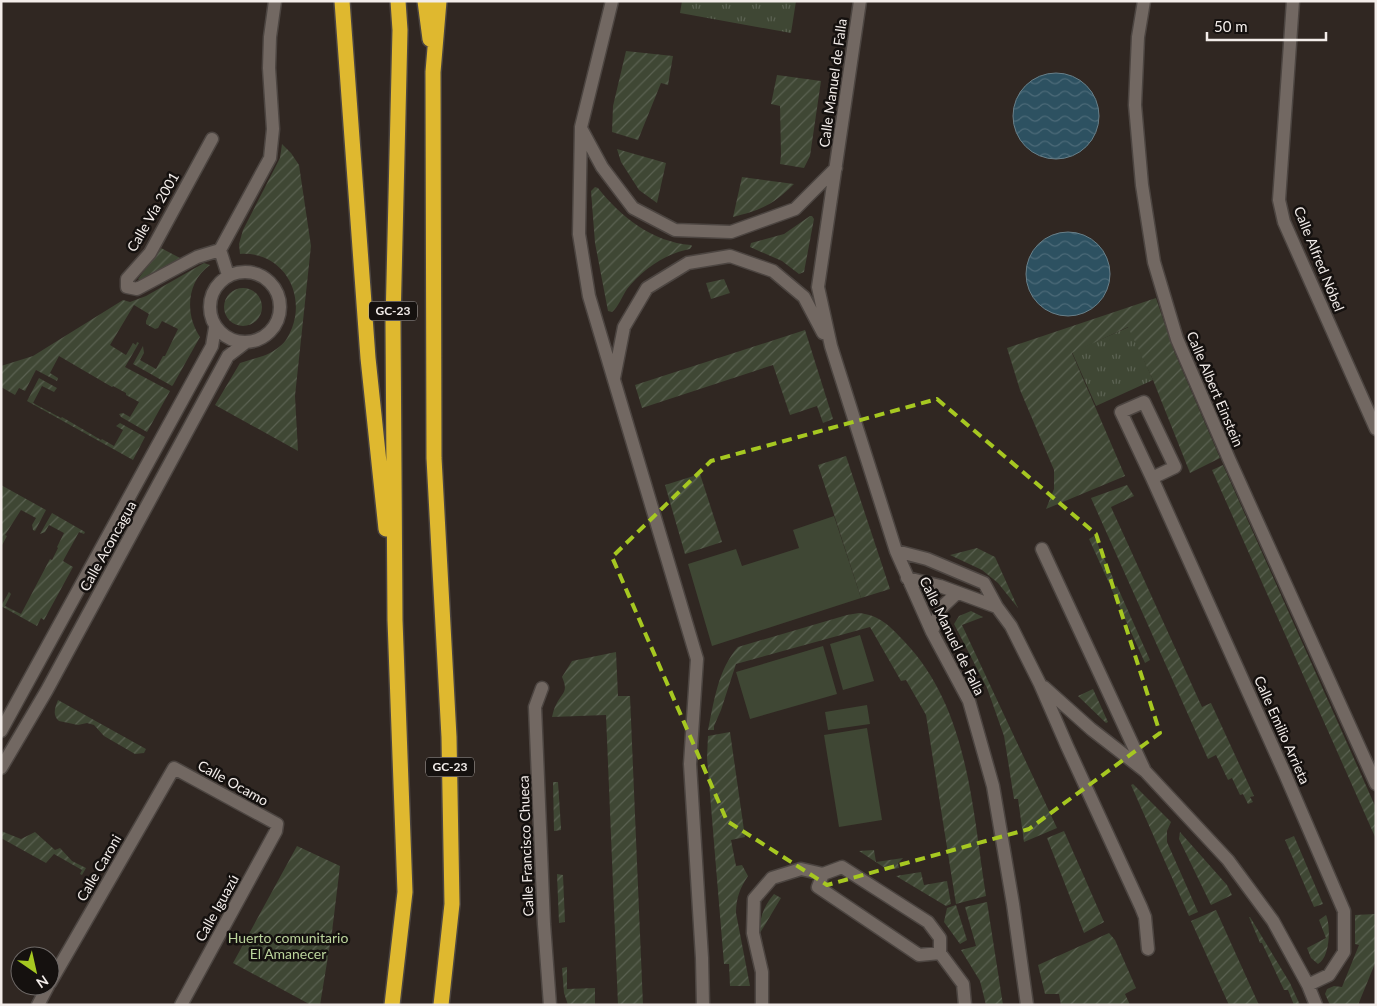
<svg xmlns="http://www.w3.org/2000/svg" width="1377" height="1006" font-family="Lato,sans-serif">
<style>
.grass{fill:#3f4734}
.park{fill:url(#park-tufts)}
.garden{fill:url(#garden-furrows)}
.water{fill:url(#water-waves);stroke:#68808a}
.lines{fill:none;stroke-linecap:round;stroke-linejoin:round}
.minor-casing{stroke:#4c4541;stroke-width:15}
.motorway-casing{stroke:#4c4541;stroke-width:18}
.minor{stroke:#726862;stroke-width:12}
.motorway{stroke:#dfb82f;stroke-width:15}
.marked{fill:none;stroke:#a6c821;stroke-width:4;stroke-dasharray:10 6;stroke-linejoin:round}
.labels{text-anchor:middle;stroke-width:5;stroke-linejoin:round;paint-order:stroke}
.shield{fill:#15110f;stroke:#b0aba8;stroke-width:1}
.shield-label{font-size:12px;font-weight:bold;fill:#f3edea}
.street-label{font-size:14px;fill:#f3edea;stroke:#15110f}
.park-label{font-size:14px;fill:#bbd49c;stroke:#15110f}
</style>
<defs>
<pattern id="park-tufts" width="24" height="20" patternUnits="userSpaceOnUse" patternTransform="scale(1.25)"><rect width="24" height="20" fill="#3f4734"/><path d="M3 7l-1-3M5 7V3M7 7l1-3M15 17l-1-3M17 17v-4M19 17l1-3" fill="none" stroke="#5b6252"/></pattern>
<pattern id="garden-furrows" width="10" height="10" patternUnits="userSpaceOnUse" patternTransform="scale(1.25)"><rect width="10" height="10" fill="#3f4734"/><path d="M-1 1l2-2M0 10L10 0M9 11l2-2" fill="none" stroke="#5b6252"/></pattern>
<pattern id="water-waves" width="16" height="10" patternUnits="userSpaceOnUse" patternTransform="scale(1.25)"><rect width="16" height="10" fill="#2d5161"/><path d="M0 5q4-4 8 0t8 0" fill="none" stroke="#4c6a78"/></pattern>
</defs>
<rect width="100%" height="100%" fill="#302722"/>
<!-- grass -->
<path class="grass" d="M834,516l27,82 -149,48 -24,-82 48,-15 6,17 57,-18 -6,-18z
M860,635l14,46 -31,9 -13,-46z
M823,646l14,48 -87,25 -14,-47z
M867,705l3,19 -42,6 -3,-18z
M867,728l15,92 -43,7 -15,-92z"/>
<!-- park -->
<path class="park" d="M682,1h114l-5,32 -111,-20z
M1129,327l24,53 -57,26 -24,-54z"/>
<!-- garden -->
<path class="garden" d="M626,51l47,5 -5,29 -7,-2 -23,57 -26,-8 1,-26z
M777,75l44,6 -11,75 -6,12 -24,-4 1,-9 -1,-49 -9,-2z
M282,144l9,9 8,12 12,81 -16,150 3,55 -83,-46 25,-42c14,-5 27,-6 39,-16 7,-5 10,-12 13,-19 14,-37 -11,-77 -52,-74l-1,-10 4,-14 37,-72z
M617,149l49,14 -9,40 -18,-13 -18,-28z
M742,177l52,7c-21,21 -33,26 -61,33z
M595,187l3,1c23,29 54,54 93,57l1,1 -2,3c-24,4 -48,21 -63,40 -5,8 -9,18 -15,23l-4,-1 -13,-68 -4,-52z
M810,216h2l2,3 -10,53 -5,2 -17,-13 -32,-14 1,-4 33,-9z
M161,248l19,10 -40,23 -2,-2z
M204,263l6,2c-24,17 -25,50 -10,72l-27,48 -1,1 -39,-22 10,-18 1,7 -4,7 16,9 7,-13h2l13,-27 -16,-8 -4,7 -3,1 -9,-5v-3l3,-7 -15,-9 -24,40 16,10 7,-12 3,2 1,-3 2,1 -14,24 45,24 -23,41 -26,-15 -2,-3 4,-1 7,4 9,-15 -13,-7v-2l-13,-7 -1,1 -53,-31 -9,17 8,5 -1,3 -21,-11 -11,21 -6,-3 -4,7 -14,-8v-21l32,-10 90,-56 7,2 16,-6z
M724,279l6,14 -19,6 -5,-16z
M224 307a19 19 0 1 1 38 0a19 19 0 1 1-38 0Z
M1156,298l18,53 46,107 -30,15 -37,-93 -25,-53 -56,26 53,123 -79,33 8,-20v-19l-34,-80 -13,-42z
M805,330l28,89 -10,4 -6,-17 -27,9 -17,-50 -131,43 -7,-23z
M39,378l18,10 -3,4 -12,-6 -9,17 28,15 1,-1 39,23 1,-1 12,7 9,-16 -7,-4 4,-3 25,14 -12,23 -106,-59z
M846,456l44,133 -29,9 -43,-133z
M1223,465l153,343v31l-164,-369z
M700,474l22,68 -37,12 -20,-69z
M1,485l45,25 -11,21 -2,-1 -1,-5 4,-7 -15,-8 -16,25 2,1 -6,11z
M1127,485l7,11 -23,11 91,200 9,-4 43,93 -4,1 3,5 -5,2 -5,-10 -3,1 -8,-17 -4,2 -12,-25 -8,4 -117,-261z
M52,513l33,19 -1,2 -5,-2 -16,29 10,6 -29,53 -3,-2 -4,8 -36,-20 8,-14 2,2 -6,12 16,8 29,-55 2,1 6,-12 -1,-1 7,-14 -15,-8 -4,7 -5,2z
M1094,536l20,44 -5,3 -20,-44z
M977,548l18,9 23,51 -20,-25 -16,-13 -32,-15z
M1117,586l33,74 -5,3 -34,-75z
M971,611l12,6 -21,8 95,203 -33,14 -6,-43h-4l-10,-63 -17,-48 -33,-64 5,-8z
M859,613c20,2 31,13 44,27 66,68 69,168 83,256l-30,8 -30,-189 -20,-35 -5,1 -31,-54 -134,37 -15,46 -7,16v4h-6c6,-28 10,-61 30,-83l109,-32z
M616,652l2,44h12l13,309h-25l-12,-290 -54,2c1,-4 2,-9 4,-12 6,-13 13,-12 6,-28l10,-16z
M1093,689l15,33 -2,1 -28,-27z
M58,700l88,49 -2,4 -9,1 -31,-18 -10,-11 -7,-2 -9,2 -19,-4c-7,-6 -4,-13 -1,-21z
M730,732l15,105 -14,3 5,26 6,-1 6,11c-8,12 -12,22 -12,37l14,73h-20l-1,-22h-5l-17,-206 1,-22z
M553,782h5l3,46v2l-7,1z
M1133,784l38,38 -4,9v11l31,70 -9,4 -58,-131z
M1,831l20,8 14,-7 20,18 5,-2 12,13 14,7 -4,7 -2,-1 2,-4 -28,-16 -8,9 -45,-25z
M1064,831l40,91 -20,11 -37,-95z
M1180,832l47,53 5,10 -21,10 -32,-66z
M1294,836l29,68 -9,3 -29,-67z
M297,846l43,20 -8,66 -12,73h-9l-78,-42z
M874,850l2,12 27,-4 -5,5 1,5 -11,2 -29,-19z
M921,872l3,13 23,-4 4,23 -5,2 -50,-30z
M557,874l6,1 2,47 -6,1z
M774,894l7,4 -21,35c-1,-15 4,-27 14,-39z
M987,902l16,103h-17l-6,-24 -19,-31 15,-4 -11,-39z
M956,905l11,35 -7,4 -16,-22 3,-14z
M1216,910l43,95h-30l-38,-84z
M1375,914l1,47 -18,44h-28l-5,-11 2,-5 7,-3 8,1 17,-42 -4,-1v-29z
M1326,915c5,11 4,43 -8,49l-7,-6 -4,-10 19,-10 -7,-18z
M1249,917h1l40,66 10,22h-6l-6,-15h-4l-22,-47h-2z
M1109,933l6,7 21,48 -11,6 5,11h-69l-2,-11h-14l-7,-29z
M567,967v22l28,-1v17h-27l-4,-12 -2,-25z"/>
<!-- water -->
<path class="water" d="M1013 116a43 43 0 1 1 86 0a43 43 0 1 1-86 0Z
M1026 274a42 42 0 1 1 84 0a42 42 0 1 1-84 0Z"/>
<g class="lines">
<defs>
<path id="minor" d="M612,1l-31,126 -2,107 10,62 108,363 -7,105 12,194 1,47
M860,1l-42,286 13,59 65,205 36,81 37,69 24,85 20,118 14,101
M1144,1l-6,36 -3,68 7,80 12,77 23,77 52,120 147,325
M1293,1l-14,199 5,22 92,207
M582,130l20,37 31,41 42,22 56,2 64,-23 41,-41
M212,139l-62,114 -23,26v8l10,2 60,-32 23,-7
M210 307a35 35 0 1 1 70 0a35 35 0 1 1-70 0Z
M228,275l-8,-25 50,-92 3,-29 -4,-61 1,-31 5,-36
M614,378l10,-51 23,-39 41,-25 42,-7 43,15 31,26 19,36
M1152,478l23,-11 -31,-65 -23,10 31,66 133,296 59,137v41l-15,23 -21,10
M1042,549l102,220
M896,551l31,8 57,24 13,24 14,19 29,58 27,62 74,161 4,10 3,32
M907,578l33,8 57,21
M932,632l9,-24 16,-15
M1044,687l47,42 54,42 83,89 45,61 35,64 8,20
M542,688l-7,19 9,217 6,81
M1,731l211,-385 3,-18
M1,768l46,-78 181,-334 17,-13
M940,953l-21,2 -101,-68 5,-13 19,-7 86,55 12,16v15l23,31 2,21
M50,983l124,-215 103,56 -1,7 -95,174
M38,1005l10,-19
M762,1005v-33l-9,-39 1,-34 18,-21 29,-9 22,5"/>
<path id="motorway" d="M342,1l26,357 18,171
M425,1l5,38
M439,1l-6,71 1,386 15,279 3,167 -11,101
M392,1005l13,-113 -10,-272 -2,-298 7,-292 -2,-29"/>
</defs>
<!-- minor casing -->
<use href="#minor" class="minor-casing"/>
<!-- motorway casing -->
<use href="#motorway" class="motorway-casing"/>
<!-- minor -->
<use href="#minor" class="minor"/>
<!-- motorway -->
<use href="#motorway" class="motorway"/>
</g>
<!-- marked area -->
<path class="marked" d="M937,399l159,135 64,199 -131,96 -202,56 -100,-64 -115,-264 99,-96z"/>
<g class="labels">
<!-- shield labels -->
<g class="shield">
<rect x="369" y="301.5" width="48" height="19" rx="4"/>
<rect x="426" y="757.5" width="48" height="19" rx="4"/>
</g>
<g class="shield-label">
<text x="393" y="315">GC-23</text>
<text x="450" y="771">GC-23</text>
</g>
<!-- street labels -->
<g class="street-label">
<text transform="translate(833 83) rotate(-82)" y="5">Calle Manuel de Falla</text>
<text transform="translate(153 212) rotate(-60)" y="5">Calle Vía 2001</text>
<text transform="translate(1319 259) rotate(68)" y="5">Calle Alfred Nóbel</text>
<text transform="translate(1215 389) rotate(67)" y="5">Calle Albert Einstein</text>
<text transform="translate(108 546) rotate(-61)" y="5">Calle Aconcagua</text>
<text transform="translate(952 636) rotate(64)" y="5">Calle Manuel de Falla</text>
<text transform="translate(1282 730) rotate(66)" y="5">Calle Emilio Arrieta</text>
<text transform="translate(233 783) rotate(29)" y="5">Calle Ocamo</text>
<text transform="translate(526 846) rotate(-92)" y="5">Calle Francisco Chueca</text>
<text transform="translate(99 868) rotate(-60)" y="5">Calle Caroni</text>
<text transform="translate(217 908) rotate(-61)" y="5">Calle Iguazú</text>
</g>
<!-- park labels -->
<g class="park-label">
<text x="288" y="943">Huerto comunitario<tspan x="288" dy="16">El Amanecer</tspan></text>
</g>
</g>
<!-- border -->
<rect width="1377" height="1006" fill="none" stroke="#f3edea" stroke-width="5"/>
<!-- north arrow -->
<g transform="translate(35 971) rotate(146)"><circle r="24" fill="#15110f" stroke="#6e6967"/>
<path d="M0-4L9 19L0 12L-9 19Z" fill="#a6c821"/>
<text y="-8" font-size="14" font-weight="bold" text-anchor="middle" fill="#f3edea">N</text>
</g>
<!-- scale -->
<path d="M1207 32v8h119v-8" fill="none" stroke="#f3edea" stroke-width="2.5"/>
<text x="1214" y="32" font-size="15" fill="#f3edea" stroke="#15110f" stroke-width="4" paint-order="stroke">50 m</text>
</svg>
